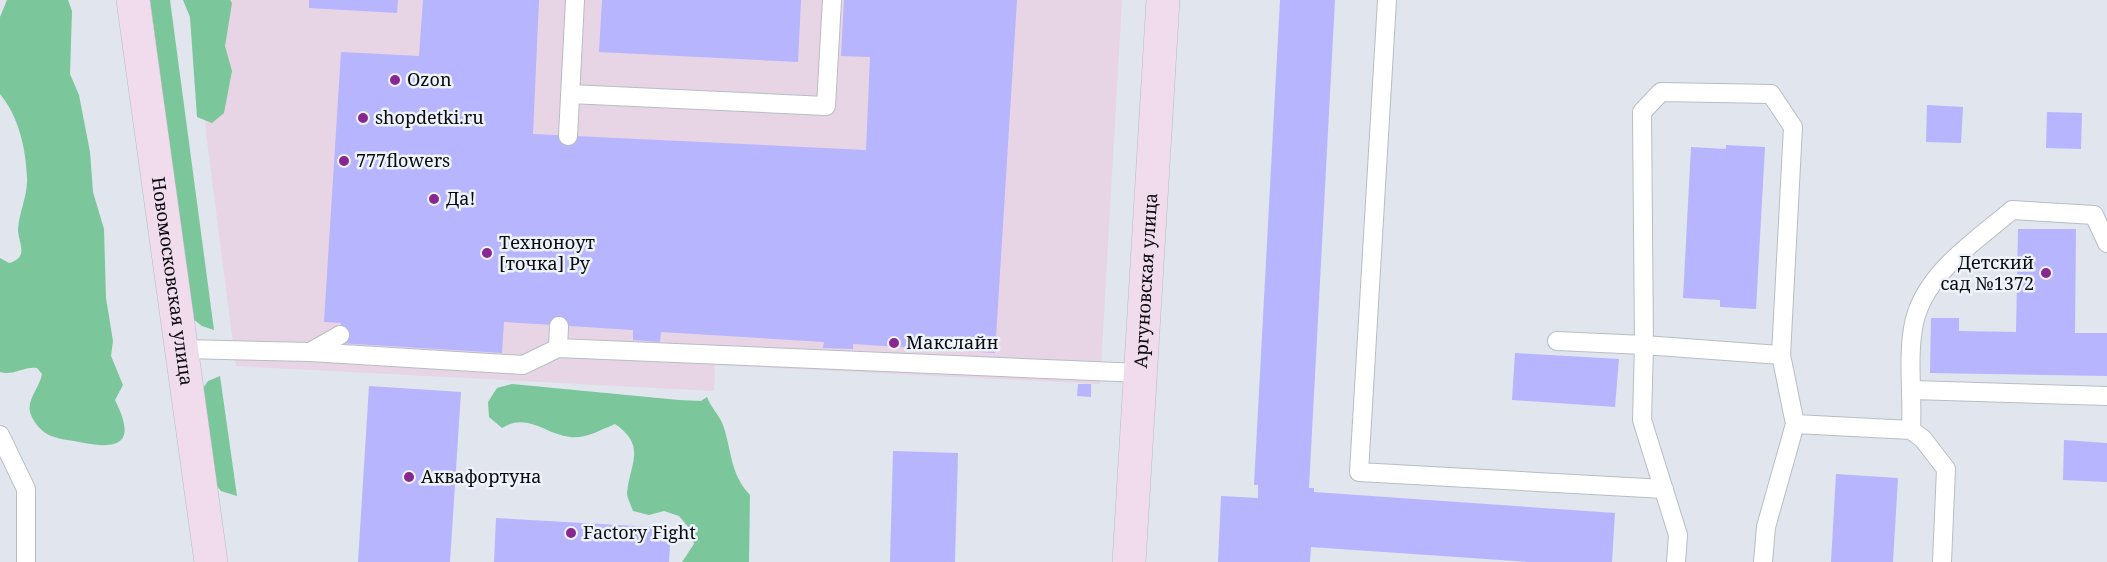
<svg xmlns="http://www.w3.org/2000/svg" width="2107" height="562" font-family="'Noto Serif',serif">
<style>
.commercial{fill:#e7d4e5}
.green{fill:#7cc69b}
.building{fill:#b7b5fd}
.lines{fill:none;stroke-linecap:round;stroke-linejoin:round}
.lane-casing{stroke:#b8bdc5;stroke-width:20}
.secondary-casing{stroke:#b8bdc5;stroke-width:34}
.lane{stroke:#fff;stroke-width:18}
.secondary{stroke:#f0dcec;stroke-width:33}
.poi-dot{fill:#882790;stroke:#edf2fb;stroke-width:2}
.labels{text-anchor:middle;stroke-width:5;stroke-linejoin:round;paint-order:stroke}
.poi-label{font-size:18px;fill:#0a0b0e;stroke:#edf2fb;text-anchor:start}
.street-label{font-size:18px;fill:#0a0b0e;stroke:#edf2fb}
</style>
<rect width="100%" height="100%" fill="#e0e5ee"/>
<!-- commercial -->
<path class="commercial" d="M187,0h935l-22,384 -385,-19 -1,26 -478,-25 -30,-233 -6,-89h-6z"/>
<!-- green -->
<path class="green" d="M7,0h61l4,11 -2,63 9,21 11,57 3,40 11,37 2,69 7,43 -2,15 12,29 -8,15c21,42 7,51 -36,42 -10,-2 -23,-3 -32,-8 -7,-4 -15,-14 -17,-22 -3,-13 10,-25 12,-38l-5,-6c-13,-2 -23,8 -37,4v-114l9,5c21,-6 9,-20 9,-34 1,-17 10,-34 9,-51 -1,-29 -8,-61 -27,-84v-77z
M150,0h20l44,330 -12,-4 -9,-7z
M183,0h47l2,3 -7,43 7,25 -8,42 -12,10 -15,-6 -7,-100z
M220,376l17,120 -16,-5 -6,-7 -12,-96 5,-7z
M512,384l167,16 22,1 6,-4c4,11 13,19 16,28 9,26 7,49 27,70l-1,67h-67l12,-18 -4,-15 -11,-13 -15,-5 -15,4 -16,-4c-2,-6 -6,-13 -6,-18 3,-30 20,-47 -12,-69 -15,6 -29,15 -45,13 -25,-3 -43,-25 -68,-9l-13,-11 -1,-15 9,-14z"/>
<!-- building -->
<path class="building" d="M309,0h89l-1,13 -88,-5z
M423,0h116l-6,134 333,16 4,-93 -29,-1 3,-56h173l-22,353 -142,-9v5l-30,-1 1,-6 -163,-10 -1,10 -27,-2v-10l-129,-8 -2,31 -163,-10 2,-20 -17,-1 17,-270 78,4z
M602,0h199l-3,62 -199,-10z
M1280,0h55l-26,488h5v4l301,21 -3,49h-84l-217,-15 -1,15h-92l3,-66 37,2v-13h-4z
M1927,105l36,2 -2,36 -35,-1z
M2047,112l35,1 -1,36 -35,-1z
M1726,145l39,2 -9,162 -36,-2v-7l-37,-2 8,-151 35,2z
M2018,229h58l-1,104h32v43l-177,-3 1,-55h28v13l57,1z
M1515,353l104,6 -4,48 -103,-7z
M1078,384h13v13l-14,-1z
M369,386l92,6 -11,170h-92z
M2064,440l43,3v39l-44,-2z
M893,451l65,2 -3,109h-65z
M1836,474l62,4 -5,84h-62z
M496,518l175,10 -2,34h-175z"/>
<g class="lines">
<defs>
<path id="lane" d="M1387,0l-28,472 305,17
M570,94l256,12 6,-106
M568,136l7,-136
M1557,341l87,4 -2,75 36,115 -2,27
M558,348l1,-22
M183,349l127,3 213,13 35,-17 583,25
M310,352l30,-17
M1913,390l194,6
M1795,424l116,6 12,9 23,30 -4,93
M1911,430c2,-35 -4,-73 3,-107 11,-50 61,-81 98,-113l82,5 13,28
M0,435l26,54v73
M1763,562l3,-35 29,-103 -14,-69 12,-228 -22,-33 -110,-2 -19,20 2,233 137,10"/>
<g id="secondary">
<path id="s1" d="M133,0l78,562"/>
<path id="s2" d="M1129,562l34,-562"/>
</g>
</defs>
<!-- lane casing -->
<use href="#lane" class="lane-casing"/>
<!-- secondary casing -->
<use href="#secondary" class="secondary-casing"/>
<!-- lane -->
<use href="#lane" class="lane"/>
<!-- secondary -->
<use href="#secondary" class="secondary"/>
</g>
<!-- markers -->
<g class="poi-dot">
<circle cx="395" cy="80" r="6"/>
<circle cx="363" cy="118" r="6"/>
<circle cx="344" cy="161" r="6"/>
<circle cx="434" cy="199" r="6"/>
<circle cx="487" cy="253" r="6"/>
<circle cx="2046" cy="273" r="6"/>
<circle cx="894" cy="343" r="6"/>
<circle cx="409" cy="477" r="6"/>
<circle cx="571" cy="533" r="6"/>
</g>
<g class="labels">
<!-- poi labels -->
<g class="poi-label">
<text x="407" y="86">Ozon</text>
<text x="375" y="124">shopdetki.ru</text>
<text x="356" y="167">777flowers</text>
<text x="446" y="205">Да!</text>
<text x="499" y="249">Техноноут<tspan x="499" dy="21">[точка] Ру</tspan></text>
<text x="2034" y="269" text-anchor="end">Детский<tspan x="2034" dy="21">сад №1372</tspan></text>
<text x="906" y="349">Макслайн</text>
<text x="421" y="483">Аквафортуна</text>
<text x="583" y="539">Factory Fight</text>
</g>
<!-- street labels -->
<g class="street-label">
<text dy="6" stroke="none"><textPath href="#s1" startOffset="284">Новомосковская улица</textPath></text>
<text dy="6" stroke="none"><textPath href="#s2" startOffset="282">Аргуновская улица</textPath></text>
</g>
</g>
</svg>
